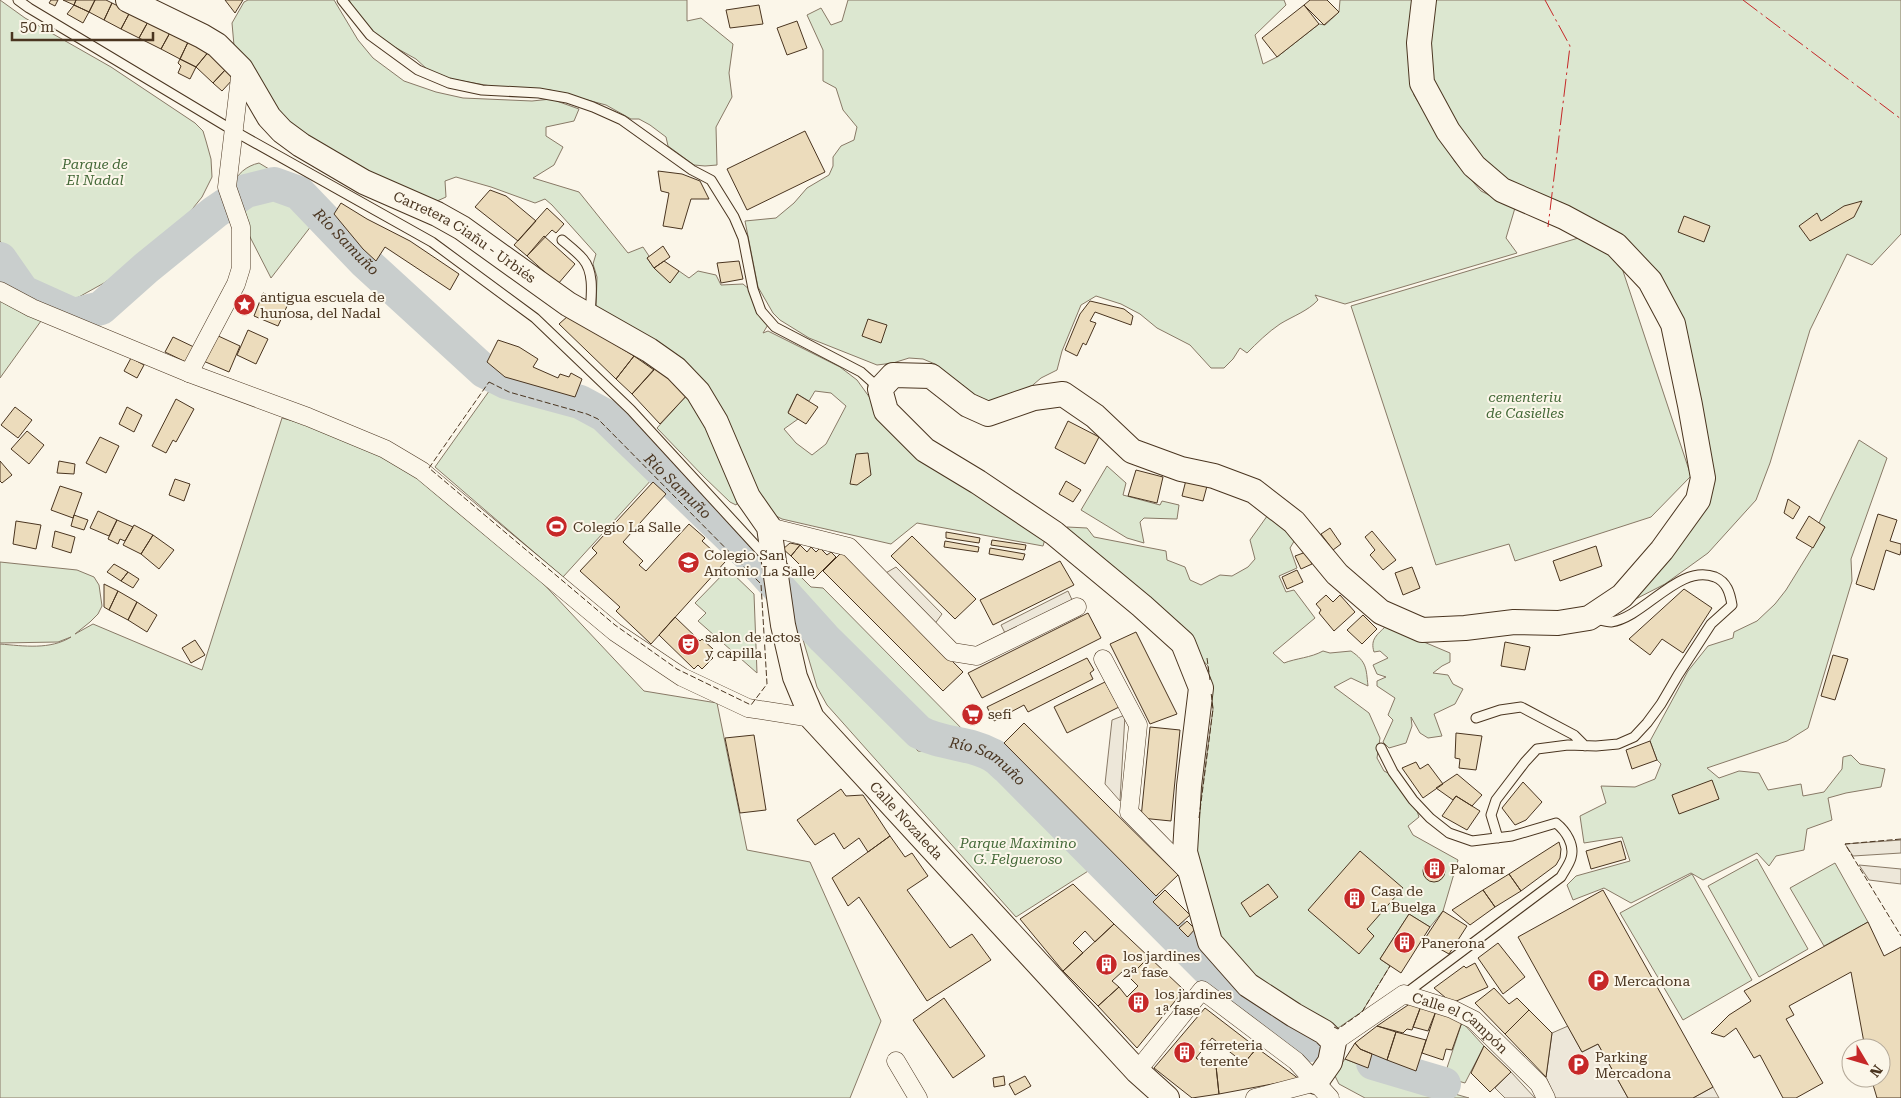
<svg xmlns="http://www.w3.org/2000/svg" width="1901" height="1098" font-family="'Roboto Serif',serif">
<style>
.green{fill:#dce7d0;stroke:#887966;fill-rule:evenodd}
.parking{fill:#ede7d9;stroke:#887966}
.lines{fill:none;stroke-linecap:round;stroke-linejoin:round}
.river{stroke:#c9cecd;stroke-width:34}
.building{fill:#ecdcbc;stroke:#4a3520}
.lane-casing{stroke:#4a3520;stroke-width:11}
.street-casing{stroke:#4a3520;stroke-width:19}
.secondary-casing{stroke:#4a3520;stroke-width:26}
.lane{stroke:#fbf6e9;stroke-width:9}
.street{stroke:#fbf6e9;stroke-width:18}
.secondary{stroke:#fbf6e9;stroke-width:24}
.fence{stroke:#4a3520;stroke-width:1;stroke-dasharray:6 2.5;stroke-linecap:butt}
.power{stroke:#c62828;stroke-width:1;stroke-dasharray:18 4 2.5 4;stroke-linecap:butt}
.labels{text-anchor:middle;stroke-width:4;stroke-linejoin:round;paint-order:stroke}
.park-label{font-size:14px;font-style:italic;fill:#436837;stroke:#fbf6e9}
.street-label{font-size:14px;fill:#4a3520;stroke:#fbf6e9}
.poi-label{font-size:14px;fill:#4a3520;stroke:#fbf6e9;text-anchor:start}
.water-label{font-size:15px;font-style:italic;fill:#4a3520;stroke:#fbf6e9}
</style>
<rect width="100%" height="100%" fill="#fbf6e9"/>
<!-- green -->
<path class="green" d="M0,0l25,18 86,49 84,56 8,8 3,10 5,18 1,18 -10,20 -17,21 -25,25 -56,40 -27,15 -14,1 -29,-14 -34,-44z
M248,0h86l24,40 15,18 31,23 32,11 27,6 69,3 19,-2 28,10 -5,12 -28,6v9l17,11 -9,18 -21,13 46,14 49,61 15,-6 6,9 -2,2 7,10 16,14 9,-11 10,7 9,-7 18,4 5,10 22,-1 7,6 19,33 -6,10 5,-2 72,36 17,13 26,36 162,123 -2,7 -126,-23 -26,21 -109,-25 -10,-5 -6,-6 -56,-115 -114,-84 1,-32 -4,-13 3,-10 -44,-49 -7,-6 -10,4 -44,-16 -35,-10 -11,4 1,16 -20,9 -121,-64 -70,-85 -3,-34 12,-21zM815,391l16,2 15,13 -20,38 -14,11 -16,-12 -12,-14 14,-10 -10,-7 9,-18 12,7z
M349,0h338v21l14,-3 32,26 -4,29 3,24 -16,30 1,38 -12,1 -11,-1 -26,-19 -2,-9 -16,-12 -11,-6h-8l-25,-14 -56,-15 -48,-2 -51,-9 -23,-9 -12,-11 -50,-28z
M848,0h436l2,5 -31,30 8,29 14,-7 42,-33 6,1 14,-13 1,-12h74l-3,81 3,14 41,67 12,13 14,16 34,17 -9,30 11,15 -172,51 -30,-9 3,5c-10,11 -25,16 -38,24 -12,8 -23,19 -33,29l-7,-5 -7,11 -9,9h-13l-21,-23 -33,-17 -17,-14 -19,-10 -25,-8 -15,9 -19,46 -5,19 -16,8 -14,12 -18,12 -34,-1 -5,-10 -35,-27 -12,-5 -14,-1 -16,5 -16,2 -68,-27 -29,-18 -7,-7 -15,-26 -13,-66 31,-3 18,-15 13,-15 22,-13 4,-9v-9l8,-11 13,-6 3,-13 -14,-17 -7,-22 -13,-7v-31l-16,-35 14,-7 10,17 11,-4z
M1433,0h468v234l-29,31 -25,-11 -37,76 -40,133 -14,37 -48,53 -43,31 -41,21 82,-104 -37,-208 -184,-130 -30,-39 -26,-49z
M259,163l10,6 10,12v14c15,6 30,10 36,26l-44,57 -22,-43 -17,-49c5,-12 14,-20 27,-23z
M1585,236l33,20 73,220 -40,41 -136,44 -6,-17 -73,21 -85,-259z
M0,277l41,44 -41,57z
M492,387l17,9 85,26 59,56 -90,99 -128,-110z
M689,393l36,72 14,36 -3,4 -6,-3 -26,-25 -47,-49z
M282,418l52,14 65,33 63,46 61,51 121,129 73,12 30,147 63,12 71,159 -31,77h-850v-454c24,2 50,6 71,-7l-13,5 -58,1v-81l77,8 17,7 5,8 3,21 -4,8 -8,8 -15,12 18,-10 109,46z
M1859,440l28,18 -36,101 1,22 -44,147 -21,13 -80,27 12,10 20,-7 20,2 9,17 33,-6 2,12 21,-4 18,-23 1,-12 8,-2 9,9 25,5 -4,18 -35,6 -18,5 4,22 -25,9 -3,21 -28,6 -7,10 -12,-13 -54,27 -12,-7 -60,30 -27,-15 -31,12 -6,-15 9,-9 54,-15 -8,-24 -38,6 -4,-27 26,-13 -5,-17 34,1 20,-8 6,-15 -4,-4 -7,-19 38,-70 20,-25 25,-8 1,-6 23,-11 18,-17 11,-14 39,-63 -6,-4z
M1107,466l19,17 -3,12 37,10 2,-4 17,4 -2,14 -33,-1 -4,4 4,21 -17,-5 -46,-28z
M1270,512l26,26 -6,10 7,20 -18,8 7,16 8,-2 21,28 -42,35 11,10c13,-5 26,-5 39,-12l7,2 21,-2c16,11 15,17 17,35l-17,-8 -17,9 35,26 11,25 -3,20 7,13 6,3 26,34 3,9 -11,9 5,9 45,25 -15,51 -13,16 -21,-13 -29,45 10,7 -28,46 -24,17 -82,-51 -39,-46 -22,-88 18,-135 -5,-43 -40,-44 -104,-90 3,-5 20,1 7,9 72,14 1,9 18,7 5,13 11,5 19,-10 12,1 16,-9 7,-8 -5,-19z
M787,563l24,24 12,1 150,152 -48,-4 -130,-130z
M728,569l26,25 3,79 -59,-52 8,-8 -11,-10z
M799,626l119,125 56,3 22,10 100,102 -80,51 -189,-212 -10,-18z
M1386,626l64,27v9l-8,4 -9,7 15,2 5,9 10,5 -8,15 -21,10 8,22 -14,2 -8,-5 -9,-16 1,9 -6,17 -17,5 -6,-6 10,-22 -5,-5 7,-17 -18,-12v-5l9,-4 -9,-3 -4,-9 15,-7 -8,-7 -6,1c-4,-13 3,-17 12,-26z
M1757,859l51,90 -49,28 -51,-91z
M1835,863l33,59 -44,24 -34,-58z
M1692,874l60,106 -69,40 -63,-107z
M1462,1022l22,24 -19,37 -21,-6z
M1345,1059l39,15 85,24h-104l-26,-14 -5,-10z"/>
<!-- parking -->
<path class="parking" d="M896,567l46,47 -8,11 -50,-51z
M1068,591l5,11 -67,33 -5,-10z
M1125,715l-5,86 -15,-17 7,-64z
M1901,840v13l-48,3 -8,-12z
M1859,865l42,4v15l-32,-4z
M1568,1026l14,26 16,-8 30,54h-73l-9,-21 6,-44z
M1511,1072l24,26h-30l-10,-10z
M1713,1087l6,11h-26z"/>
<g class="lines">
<!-- river -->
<g class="river">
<path id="s1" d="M0,259l23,33 51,23 27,-7 45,-40 69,-56 31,-21 28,-7 25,9 66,69 119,109 22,11 74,20 24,13 146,141 74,82 95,94c23,13 50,10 73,23 6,3 11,9 16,13l217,218 70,50 15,9"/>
<path d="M1373,1063l71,21"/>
</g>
</g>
<!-- building -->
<path class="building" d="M51,0h7l-3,6 -6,-3z
M63,0h13l-2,5z
M76,0h19l-6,12 -15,-7z
M95,0h11l6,3 -8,17 -15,-8z
M225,0h18l-8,13z
M1310,0h17l12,12 -15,13 -20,-20z
M112,3l18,9 -9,17 -17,-9z
M74,5l15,7 -6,11 -16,-9z
M759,5l4,19 -33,4 -4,-18z
M1304,5l15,19 -42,33 -15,-19z
M130,12l19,8 -10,18 -18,-9z
M149,20l23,9 -11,20 -22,-11z
M797,21l10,27 -20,7 -10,-27z
M172,29l18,9 -10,21 -19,-10z
M190,38l21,11 -15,18 -16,-8z
M209,51l18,17 -14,15 -17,-16z
M180,59l16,8 -6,12 -12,-6 3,-7 -3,-3z
M225,70l9,8 -12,13 -9,-8z
M805,131l20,41 -78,38 -20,-41z
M658,171l24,3 18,7 9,18h-18l-9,30 -19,-3 6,-33 -8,-2z
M490,190l16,6 30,25 -18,20 -43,-34z
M1862,201l-8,16 -44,24 -11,-15 18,-13 4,8 23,-15z
M341,203l26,16 43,22 49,33 -9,16 -65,-43 -9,14 -13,-12 -29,-35z
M547,208l17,16 -8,9 -4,-3 -25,26 -13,-11z
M1684,216l26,10 -6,16 -26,-10z
M544,236l31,28 -17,20 -31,-28z
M663,246l7,11 -16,11 -7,-10z
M664,261l15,10 -9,12 -16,-15z
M739,261l4,18 -22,4 -4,-20z
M263,293l25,11 -10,22 -24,-10z
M1090,301l34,8 9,7 -2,9 -36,-13 -5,9 6,2 -10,22 -3,-2 -6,13 -12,-6 15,-36z
M568,316l66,40 -18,23 -57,-55z
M868,319l19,6 -6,18 -19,-7z
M248,330l20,9 -12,25 -19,-9z
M214,334l26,12 -11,26 -28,-12z
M173,337l23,11 -8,15 -23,-11z
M498,340l21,7 19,12 -5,8 25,11 2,-4 9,3 2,-4 11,6 -7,18 -70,-20 -18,-15z
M634,356l20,14 -22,24 -16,-15z
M131,358l13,7 -7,13 -13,-7z
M656,367l33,26 -29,31 -28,-30z
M797,394l21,13 -12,17 -18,-11z
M176,399l18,10 -18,33 -3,-2 -7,13 -14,-7z
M15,407l17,13 -14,18 -17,-13z
M127,407l15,8 -8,17 -15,-8z
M1068,421l31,16 -14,27 -30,-16z
M27,431l17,14 -15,19 -18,-15z
M100,437l19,9 -13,27 -20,-10z
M868,453l3,22 -14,10 -7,-1 6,-30z
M0,461l12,14 -10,8 -2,-2z
M59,461l16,3 -1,10 -17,-1z
M1136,470l27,7 -6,26 -29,-7z
M175,479l15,5 -6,17 -15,-6z
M1186,480l21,6 -4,15 -21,-5z
M1066,481l15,9 -8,12 -14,-8z
M653,482l13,12 -43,48 20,19 -4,4 7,6 43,-47 16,14 -3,3 23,21 -74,82 -35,-33 4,-4 -40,-36 17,-18 -5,-5z
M60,486l22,7 -9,25 -22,-8z
M1788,499l12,8 -7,12 -9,-6z
M98,511l19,9 -8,16 -19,-8z
M1878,514l19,6 -7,21 11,3v6l-1,5 -14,-5 -12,40 -18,-6z
M74,515l14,5 -4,10 -13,-4z
M1809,516l16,11 -12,21 -17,-10z
M117,520l16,7 -8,14 -5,-2 -2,5 -10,-5z
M16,521l25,4 -5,24 -23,-5z
M134,525l19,10 -12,19 -18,-9z
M1330,528l11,16 -8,6 -12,-16z
M55,531l20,6 -4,16 -19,-6z
M1372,531l24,29 -13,10 -13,-15 5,-5 -10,-13z
M946,532l34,6 -1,5 -33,-5z
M153,535l21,15 -15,19 -18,-15z
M912,536l64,63 -21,20 -64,-63z
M992,540l34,5 -1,5 -34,-5z
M945,541l34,6 -1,5 -34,-5z
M790,543l10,2 -9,11 -8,-7z
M800,545l7,7 4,-5 5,5 4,-4 7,7 4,-3 5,5 -22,22 -23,-23z
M1596,546l6,20 -42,15 -7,-20z
M990,548l35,6 -2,6 -34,-6z
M843,551l120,121 -20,19 -120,-120z
M1306,552l6,12 -11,5 -6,-13z
M1060,561l14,24 -81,40 -13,-25z
M114,564l14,8 -7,9 -14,-9z
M1412,567l8,21 -17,7 -8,-22z
M1297,570l6,12 -16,7 -5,-12z
M128,572l11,7 -6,9 -12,-7z
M104,584l14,7 -9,19 -5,-3z
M1684,589l28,19 -29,45 -21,-14 -12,16 -21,-16z
M118,591l19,11 -9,18 -19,-10z
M1326,595l7,7 7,-7 15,17 -21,19 -15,-18 2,-3 -5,-6z
M137,602l20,13 -10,17 -19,-12z
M1088,613l13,25 -119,60 -14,-25z
M1363,615l14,14 -15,15 -15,-14z
M675,617l25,24 2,-2 11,10 -4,5 4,4 -11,11 -4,-4 -4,4 -35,-34z
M1136,632l41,82 -27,10 -40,-80z
M195,640l10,15 -14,8 -9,-15z
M1505,642l25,5 -5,23 -24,-4z
M1833,655l15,4 -13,41 -14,-4z
M1087,658l7,12 -4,3 3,6 -65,33 -4,-7 -30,16 -7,-14z
M1105,682l14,25 -52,26 -13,-26z
M977,706l4,10 -13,6 -5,-10z
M1024,723l154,152 -22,21 -152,-153z
M1150,727l30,3 -9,91 -30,-3z
M1456,733l26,3 -6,34 -17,-2 1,-9 -5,-1z
M754,735l12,75 -26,3 -15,-75z
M1650,741l7,19 -25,9 -6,-19z
M1416,762l4,7 8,-5 15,20 -20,14 -21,-30z
M1457,774l25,21 -10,11 -16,-10 -3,4 -17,-12z
M1712,780l7,19 -40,15 -7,-19z
M1523,782l19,20 -16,18 -11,5 -13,-17z
M841,789l5,7 17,-1 27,41 -22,16 -9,-14 -15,11 -10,-16 -19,12 -18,-25z
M1456,796l24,15 -13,19 -25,-14z
M890,836l15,21 7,-4 16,23 -21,14 43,58 22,-14 19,26 -64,41 -68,-104 -11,9 -16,-28z
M1621,841l5,18 -35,10 -5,-18z
M1559,842l2,7 -1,9 -4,7 -35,26 -12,-17z
M1360,851l43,37 -36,41 7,7 -15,18 -51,-44z
M1423 871a11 11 0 1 1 22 0a11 11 0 1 1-22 0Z
M1509,874l12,17 -26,16 -12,-17z
M1073,884l41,40 -19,18 -10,-11 -12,12 10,10 -20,18 -43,-52z
M1268,884l10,13 -28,20 -9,-14z
M1165,890l25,25 -12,11 -25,-24z
M1483,890l12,17 -25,18 -18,-15z
M1603,890l110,197 -20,11h-65l-30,-54 -16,8 -64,-115z
M1443,911l24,15 -18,28 -25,-14z
M1409,914l21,13 -29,46 -21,-14z
M1187,921l8,8 -7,8 -9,-9z
M1868,922l16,34 17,-9v151h-24l-6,-20h10v-30h-16l-14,-76 -62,34 5,9 -8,4 37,64 -27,15h-13l-23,-43 -6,3 -18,-30 -12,9 -13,-4 18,-18 22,-14 -7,-10z
M1114,924l35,33 -20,20 -6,-6 -11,10 7,6 -21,19 -35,-35z
M1498,943l27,34 -22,17 -25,-36z
M1149,957l35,33 -47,58 -39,-42 21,-19 8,10 11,-11 -9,-9z
M1475,963l13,24 -36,16 -18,-15 30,-22 2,2z
M1494,988l15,16 8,-6 12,12 -24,24 -30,-31z
M944,998l41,58 -32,22 -40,-58z
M1411,1003l10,3 -9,24 -5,-1 -4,4 -26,-7z
M1421,1006l15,5 -8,20 -15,-4z
M1205,1008l52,40 -13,15 -32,-25 -16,20 10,7 10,1 3,28 -27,4 -38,-30z
M1529,1010l23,23 -6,44 -41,-43z
M1436,1011l26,11 -10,28 -6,-1 -3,11 -21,-7z
M1377,1026l19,6 -9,28 -27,-11 -5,-6z
M1396,1032l30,8 -10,31 -29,-11z
M1355,1043l5,6 12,5 -4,14 -23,-9z
M1484,1046l27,26 -21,20 -19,-19z
M1257,1048l42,31 -80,15 -3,-28 28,-3z
M1004,1076l1,9 -11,2 -1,-9z
M1025,1076l6,10 -16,9 -6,-11z"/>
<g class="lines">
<defs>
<path id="lane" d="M18,0l11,8 205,123 198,111 103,76 96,92 136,148
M342,0l28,35 48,35 31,13 33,7 57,3 28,5 26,9 29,13 70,50 19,10 23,37 9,21 10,51 8,22 14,16 86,45 19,17
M562,240c7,6 15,12 21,19 12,14 8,38 7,55
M1476,718l24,-8 21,-3 53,28 11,11
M1381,748l12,24 20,28 17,18 19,15 23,8 40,-5 44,-13c10,8 19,22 15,35 -2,7 -7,13 -10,19l-156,117
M1498,838l-7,-23 5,-15 29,-38 12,-13 31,-4 28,1 22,-2 16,-7 13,-14 14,-19 17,-29 33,-51 21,-19c-2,-12 -5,-23 -17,-28 -36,-14 -70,40 -104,45 -5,0 -11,-2 -15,-3"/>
<g id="street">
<path d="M0,291l32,17 157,65 119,44 77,32 37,22 193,161 67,45 66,31 64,10"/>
<path d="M189,373l47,-89 5,-16v-41l-14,-40 14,-118"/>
<path d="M769,527l80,20 103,105 25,4 100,-49"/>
<path d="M1103,659l35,66 -9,87 62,63"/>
<path id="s2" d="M1334,1042l70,-48 48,15 22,11 65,64 7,14"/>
<path d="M896,1061l22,37"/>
<path d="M1137,1071l65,-81 94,71 34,37"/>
<path d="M1255,1098l61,-16"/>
</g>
<g id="secondary">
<path id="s3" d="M128,0l74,36 15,9 24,24 28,48 13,14 19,14 63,37 73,32 25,14 106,76 81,46 27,19 22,23 18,30 32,75 21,30 14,98 12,52 17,41 325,353 30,27"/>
<path d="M1316,1082l14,-20 4,-20 -10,-10 -30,-17 -46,-30 -38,-43 -25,-90 4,-66 12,-98 -18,-45 -41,-37 -88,-73 -76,-51 -53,-32 -39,-39 -6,-22 13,-14 38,1 37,29 20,9 46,-16 29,-4 32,22 37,35 49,18 33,7 40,15 40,31 43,52 44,38 41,18 43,-2 49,-6 44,1 31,-5 33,-22 40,-46 36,-50 5,-22 -13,-73 -17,-81 -23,-43 -34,-36 -52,-28 -62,-27 -28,-24 -26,-35 -26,-48 -3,-40 5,-43"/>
</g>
</defs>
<!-- lane casing -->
<use href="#lane" class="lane-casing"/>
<!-- street casing -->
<use href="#street" class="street-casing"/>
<!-- secondary casing -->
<use href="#secondary" class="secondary-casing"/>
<!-- lane -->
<use href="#lane" class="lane"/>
<!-- street -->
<use href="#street" class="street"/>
<!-- secondary -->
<use href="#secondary" class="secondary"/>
<!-- fence -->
<path class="fence" d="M489,382l20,10 78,22 11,5 163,165 6,100 -16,21 -74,-36 -62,-44 -186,-157z
M1207,658l3,22
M1199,818l14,-109 -2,-17
M1901,839l-56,5 56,92
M1334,1027l4,2 24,-17 28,-46"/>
<!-- power -->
<path class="power" d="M1545,0l25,46 -22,181
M1743,0l158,119"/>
</g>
<!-- icons -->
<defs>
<symbol id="sight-disc" viewBox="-11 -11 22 22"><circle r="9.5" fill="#c62828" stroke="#fbf6e9"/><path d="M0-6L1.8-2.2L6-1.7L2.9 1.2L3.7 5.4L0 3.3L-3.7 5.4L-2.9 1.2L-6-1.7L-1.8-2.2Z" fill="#fff"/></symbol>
<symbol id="stadium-disc" viewBox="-11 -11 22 22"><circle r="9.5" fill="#c62828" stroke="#fbf6e9"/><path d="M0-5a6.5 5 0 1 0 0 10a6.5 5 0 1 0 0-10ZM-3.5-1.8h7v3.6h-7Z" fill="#fff"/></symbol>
<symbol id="school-disc" viewBox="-11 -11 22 22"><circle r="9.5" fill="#c62828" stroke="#fbf6e9"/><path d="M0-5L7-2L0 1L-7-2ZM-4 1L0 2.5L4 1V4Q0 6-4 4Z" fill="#fff"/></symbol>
<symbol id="theatre-disc" viewBox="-11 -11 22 22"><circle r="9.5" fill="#c62828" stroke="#fbf6e9"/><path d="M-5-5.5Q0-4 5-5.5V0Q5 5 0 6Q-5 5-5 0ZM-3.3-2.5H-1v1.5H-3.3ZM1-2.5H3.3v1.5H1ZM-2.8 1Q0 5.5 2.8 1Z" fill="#fff"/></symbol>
<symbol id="supermarket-disc" viewBox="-11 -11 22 22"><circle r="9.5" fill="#c62828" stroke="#fbf6e9"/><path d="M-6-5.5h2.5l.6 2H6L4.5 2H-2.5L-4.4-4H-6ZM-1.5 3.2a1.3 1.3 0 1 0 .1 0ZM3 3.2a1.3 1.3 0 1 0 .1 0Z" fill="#fff"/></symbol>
<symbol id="building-disc" viewBox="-11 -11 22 22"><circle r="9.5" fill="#c62828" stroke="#fbf6e9"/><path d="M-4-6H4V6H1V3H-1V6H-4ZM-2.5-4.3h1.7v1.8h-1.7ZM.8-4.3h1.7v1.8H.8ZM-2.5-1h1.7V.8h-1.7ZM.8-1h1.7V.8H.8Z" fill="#fff"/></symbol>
<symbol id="parking-disc" viewBox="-11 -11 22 22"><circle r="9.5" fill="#c62828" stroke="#fbf6e9"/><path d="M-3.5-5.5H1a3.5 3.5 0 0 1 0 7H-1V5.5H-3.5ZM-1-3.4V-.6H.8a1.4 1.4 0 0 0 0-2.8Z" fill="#fff"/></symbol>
</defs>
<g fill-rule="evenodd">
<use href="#sight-disc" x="232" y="292" width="25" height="25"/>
<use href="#stadium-disc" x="544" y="514" width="25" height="25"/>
<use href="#school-disc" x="676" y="550" width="25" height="25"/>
<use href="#theatre-disc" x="676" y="632" width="25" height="25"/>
<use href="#supermarket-disc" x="960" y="702" width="25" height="25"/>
<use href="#building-disc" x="1422" y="856" width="25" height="25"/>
<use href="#building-disc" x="1342" y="886" width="25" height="25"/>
<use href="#building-disc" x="1392" y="930" width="25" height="25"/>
<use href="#building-disc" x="1094" y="952" width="25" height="25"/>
<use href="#parking-disc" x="1586" y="968" width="25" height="25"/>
<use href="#building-disc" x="1126" y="990" width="25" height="25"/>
<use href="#building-disc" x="1172" y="1040" width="25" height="25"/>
<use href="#parking-disc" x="1566" y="1052" width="25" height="25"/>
</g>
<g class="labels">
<!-- park labels -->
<g class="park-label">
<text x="95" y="169">Parque de<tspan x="95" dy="16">El Nadal</tspan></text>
<text x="1525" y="402">cementeriu<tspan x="1525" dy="16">de Casielles</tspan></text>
<text x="1018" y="848">Parque Maximino<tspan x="1018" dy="16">G. Felgueroso</tspan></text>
</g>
<!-- street labels -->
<g class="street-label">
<text dy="5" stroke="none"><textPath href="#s3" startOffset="420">Carretera Ciañu - Urbiés</textPath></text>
<text dy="5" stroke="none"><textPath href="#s3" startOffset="1191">Calle Nozaleda</textPath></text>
<text dy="5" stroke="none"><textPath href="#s2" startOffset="149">Calle el Campón</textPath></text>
</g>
<!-- poi labels -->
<g class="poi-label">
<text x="260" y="302">antigua escuela de<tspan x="260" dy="16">hunosa, del Nadal</tspan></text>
<text x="573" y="532">Colegio La Salle</text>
<text x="704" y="560">Colegio San<tspan x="704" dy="16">Antonio La Salle</tspan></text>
<text x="705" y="642">salon de actos<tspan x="705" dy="16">y capilla</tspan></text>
<text x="988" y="719">sefi</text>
<text x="1450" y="874">Palomar</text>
<text x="1371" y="896">Casa de<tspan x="1371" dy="16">La Buelga</tspan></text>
<text x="1421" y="948">Panerona</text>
<text x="1123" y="961">los jardines<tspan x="1123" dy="16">2ª fase</tspan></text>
<text x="1614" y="986">Mercadona</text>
<text x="1155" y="999">los jardines<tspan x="1155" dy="16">1ª fase</tspan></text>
<text x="1200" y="1050">ferreteria<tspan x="1200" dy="16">terente</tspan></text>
<text x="1595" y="1062">Parking<tspan x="1595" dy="16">Mercadona</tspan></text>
</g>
<!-- water labels -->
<g class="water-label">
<text dy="5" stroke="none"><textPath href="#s1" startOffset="434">Río Samuño</textPath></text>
<text dy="5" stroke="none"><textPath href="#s1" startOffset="854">Río Samuño</textPath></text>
<text dy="5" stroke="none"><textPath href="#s1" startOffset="1274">Río Samuño</textPath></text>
</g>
</g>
<!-- north arrow -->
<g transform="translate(1866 1063) rotate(128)"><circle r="24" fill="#fbf6e9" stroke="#b4a999"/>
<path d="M0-4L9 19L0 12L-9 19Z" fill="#c62828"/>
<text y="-8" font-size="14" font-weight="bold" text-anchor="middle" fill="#4a3520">N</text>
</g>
<!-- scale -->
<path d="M12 32v8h141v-8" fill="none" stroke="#4a3520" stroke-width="2.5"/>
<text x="20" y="32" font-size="15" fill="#4a3520" stroke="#fbf6e9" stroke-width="4" paint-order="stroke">50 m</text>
</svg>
